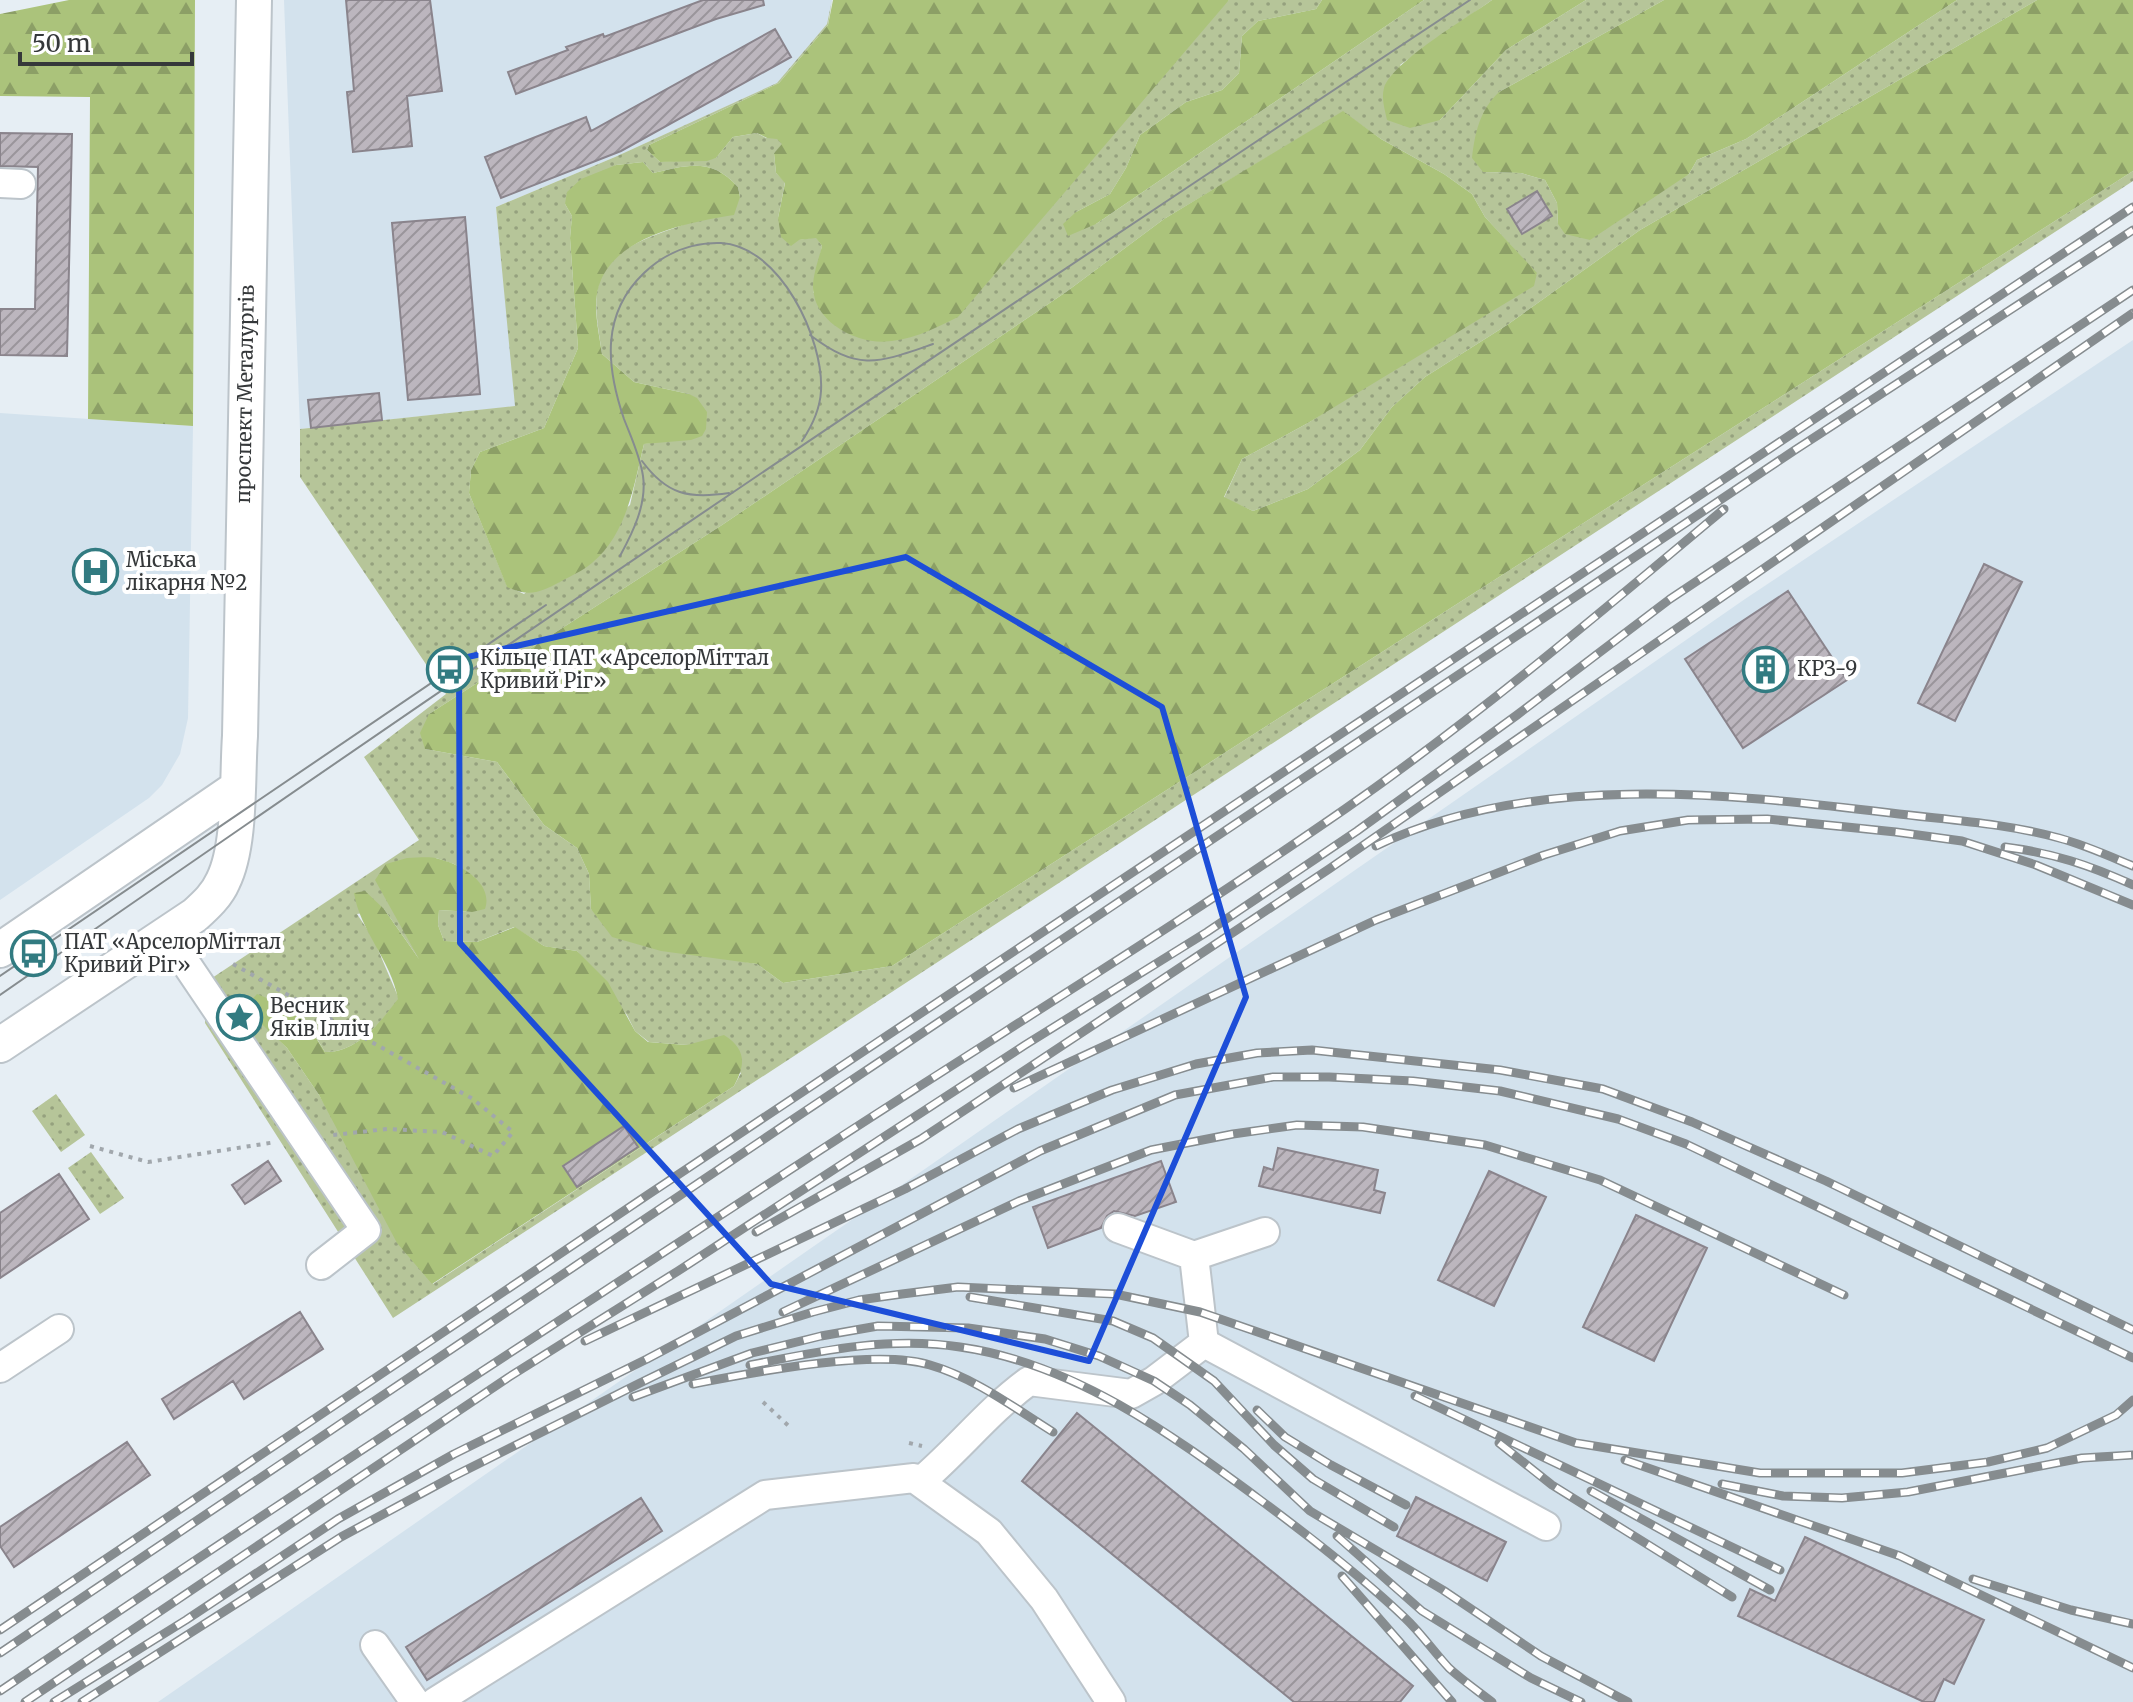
<svg xmlns="http://www.w3.org/2000/svg" width="2133" height="1702" font-family="Merriweather,serif">
<style>
.built{fill:#d3e2ed}
.grass{fill:url(#grass-dots);fill-rule:evenodd}
.forest{fill:url(#forest-firs)}
.building{fill:url(#building-hatch);stroke:#8a848c;stroke-width:2}
.lines{fill:none;stroke-linecap:round;stroke-linejoin:round}
.minor-casing{stroke:#bcc4ca;stroke-width:32}
.major-casing{stroke:#bcc4ca;stroke-width:38}
.path{stroke:#a1a7ac;stroke-width:4;stroke-dasharray:4 6;stroke-linecap:butt}
.minor{stroke:#fff;stroke-width:28}
.major{stroke:#fff;stroke-width:34}
.tram{stroke:#868c8f;stroke-width:2}
.rail-casing{stroke:#868c8f;stroke-width:9}
.rail{stroke:#fff;stroke-width:6;stroke-dasharray:18;stroke-linecap:butt}
.marked{fill:none;stroke:#1d4ed8;stroke-width:6;stroke-linejoin:round}
.labels{text-anchor:middle;stroke-width:8;stroke-linejoin:round;paint-order:stroke}
.street-label{font-size:20px;fill:#35383a;stroke:#fff}
.poi-label{font-size:20px;fill:#35383a;stroke:#fff;text-anchor:start}
</style>
<defs>
<pattern id="grass-dots" width="8" height="8" patternUnits="userSpaceOnUse" patternTransform="scale(2)"><rect width="8" height="8" fill="#b6c599"/><path d="M2 2h.1M6 6h.1" fill="none" stroke="#95a17e" stroke-width="1.8" stroke-linecap="round"/></pattern>
<pattern id="forest-firs" width="22" height="20" patternUnits="userSpaceOnUse" patternTransform="scale(2)"><rect width="22" height="20" fill="#abc37b"/><path d="M5 1l3.5 6h-7zM16 11l3.5 6h-7z" fill="#8c9f66"/></pattern>
<pattern id="building-hatch" width="6" height="6" patternUnits="userSpaceOnUse" patternTransform="scale(2)"><rect width="6" height="6" fill="#bcb6be"/><path d="M-1 1l2-2M0 6l6-6M5 7l2-2" fill="none" stroke="#9a959b"/></pattern>
</defs>
<rect width="100%" height="100%" fill="#e6eef4"/>
<!-- built -->
<path class="built" d="M284,0h548l-5,24 -49,59 -163,74 -119,50 20,199 -216,23z
M2133,340v1362h-1975l1587,-1103z
M0,413l193,13 -5,292 -8,36 -18,31 -13,13 -149,102z"/>
<!-- grass -->
<path class="grass" d="M832,0l-4,25 -49,58 -130,62 -2,5 13,12 56,-4 17,-21 24,-4 9,5h11l6,6 -9,9 2,20 9,9 -7,36 21,22 17,-3 6,9 -9,47 416,-293h93l-6,9 -58,12 -16,15 -3,37 -17,17 -36,12 -46,33 -14,33 -16,26 -34,18 20,12 328,-224h68l-92,65 40,55 66,-70 80,-50h78l-165,92 -16,80 38,1 24,7 12,23 1,21 131,-50 8,-14 49,-21 211,-139h80l-397,230 -133,95 -82,52 -33,30 -32,43 -52,39 -55,22 -29,-13 18,-39 66,-36 229,-149 -52,-57 -13,-23 -28,-20 -63,-35 -38,-27 -179,107 -98,73 -344,233 -293,189 -4,35 72,13 47,63 33,23 12,26 2,35 127,48 39,7 26,19 109,-17 1241,-795v10l-1740,1137 -188,-295 4,-43 210,-140 -55,-83 82,-63 -146,-217v-48l215,-23 -19,-199 119,-50 162,-74 50,-59zM643,162l10,11c34,-8 59,-16 85,14l2,10c-14,8 -29,18 -44,23 -34,14 -80,22 -96,60 -8,22 -1,51 2,74l32,28 55,12 -32,48 -13,2 -14,61 -106,89 -17,-8 -38,-93 2,-23 9,-18 64,-24 34,-80 -8,-110 2,-22 -7,-12 51,-39zM436,858l18,6 20,13 -2,35 -33,-2 -1,15 6,16 33,1 37,-15 30,19 33,5 50,64 8,16 14,11 38,3 54,28 -7,13 -301,198 -114,-189 -32,-47 -32,-31 -7,-13 66,30 11,18c32,1 55,-30 74,-53l-26,-61 -16,-24 27,-5 40,57z
M56,1094l29,41 -24,17 -29,-41z
M91,1152l33,46 -24,16 -32,-46z"/>
<!-- forest -->
<path class="forest" d="M69,0h126l-2,426 -105,-7 2,-322 -90,-1v-82z
M833,0h396l-271,317c-42,21 -81,39 -124,8 -9,-7 -18,-18 -20,-30 -4,-14 5,-36 8,-49l-6,-8 -17,2 -8,6 -10,-9 -3,-19 7,-35 -9,-10 -2,-20 8,-9 -5,-5 -10,-1 -10,-5 -24,4 -17,21 -9,3 -47,1 -13,-12 2,-5 130,-62 49,-58z
M1322,0h102l-328,224 -28,12 -5,-12 13,-12 34,-18 16,-26 14,-33 46,-33 36,-12 17,-17 3,-37 16,-15 58,-12z
M1492,0h94l-80,50 -66,70 -30,8 -23,-8c-2,-10 -6,-21 -3,-32 8,-26 83,-70 108,-88z
M1664,0h293l-211,139 -49,21 -8,14 -99,66 -25,-6 -7,-10 -1,-21 -12,-23 -24,-7 -38,-1 -11,-14c3,-26 8,-48 27,-66z
M2037,0h96v171l-1241,795 -109,17 -26,-19 -96,-13 -49,-14 -21,-28 -2,-35 -12,-26 -33,-23 -47,-63 -72,-13 -5,-16 9,-19 293,-189 344,-233 98,-73 179,-108 38,28 63,35 28,20 13,23 52,56 -3,13 -226,137 -66,36 -18,38 29,14 55,-22 52,-39 32,-43 33,-30 82,-52 133,-95z
M643,162l10,11c34,-8 59,-16 85,14l2,10 -6,18c-43,7 -114,20 -133,65 -10,22 -2,52 1,74l32,28 55,12 8,4 10,14 -1,17 -4,7 -11,4 -47,4c-10,41 -17,90 -52,119 -9,8 -22,13 -32,19 -21,11 -31,15 -53,5l-38,-94 2,-23 9,-18 64,-24 34,-80 -8,-110 2,-22 -7,-12 2,-12 14,-13 35,-14z
M407,858c11,0 22,-2 32,1 21,5 55,24 46,50l-13,3 -33,-2 -1,15 6,16 33,1 38,-15 29,19 33,5 31,31 27,49 13,11 39,3 37,-10c22,14 22,29 10,51l-302,198 -35,-41 -78,-148 -32,-47 -32,-30 -7,-14 9,-10 42,17 26,41c32,1 55,-30 73,-53 -7,-39 -38,-68 -44,-106l11,-2 19,18 35,50 -44,-79 11,-16z"/>
<!-- building -->
<path class="building" d="M346,0h84l12,91 -35,5 5,50 -59,6 -6,-60 7,-1z
M703,0h60l1,5 -48,14 -200,75 -8,-22 60,-22 -2,-3 37,-13 1,3z
M775,29l16,28 -170,94 -120,47 -16,-41 101,-40 5,14z
M0,133l72,1 -5,222 -67,-1v-46h35l3,-142 -38,-1z
M1537,191l15,25 -30,18 -15,-25z
M465,217l15,177 -72,6 -16,-177z
M379,393l3,27 -71,8 -3,-28z
M1984,564l38,18 -67,139 -37,-18z
M1788,591l59,89 -104,68 -58,-89z
M624,1126l14,21 -61,40 -14,-21z
M1278,1148l100,22 -4,20 11,3 -5,20 -121,-27 5,-19 9,3z
M268,1161l13,20 -36,23 -13,-19z
M1161,1161l15,41 -41,14 -21,-5 -7,5 -6,12 -53,20 -15,-41z
M1489,1171l57,26 -52,109 -56,-26z
M59,1174l30,45 -89,59v-65z
M1636,1215l71,33 -53,113 -71,-34z
M300,1312l23,37 -79,50 -11,-18 -59,38 -12,-20z
M1077,1413l336,273 -13,16h-106l-272,-221z
M127,1442l23,33 -136,92 -14,-21v-19z
M1416,1497l90,45 -19,39 -90,-45z
M641,1498l21,33 -235,149 -21,-33z
M1805,1537l179,83 -30,64 -10,-5 -10,23h-10l-186,-86 12,-27 25,12z"/>
<g class="lines">
<defs>
<path id="minor" d="M0,183l21,1
M166,934l200,296 -45,35
M1118,1228l76,28 10,87
M1194,1256l71,-24
M0,1368l59,-39
M920,1482c38,-32 69,-72 109,-101l102,13 23,-13 50,-38 342,183
M375,1645l40,57
M435,1702l330,-207 149,-17 75,54 55,67 67,103"/>
<path id="major" d="M0,950l237,-162
M0,1045l195,-130c11,-10 22,-20 28,-34 18,-36 14,-104 17,-145l14,-736"/>
</defs>
<!-- minor casing -->
<use href="#minor" class="minor-casing"/>
<!-- major casing -->
<use href="#major" class="major-casing"/>
<!-- path -->
<path class="path" d="M233,964l240,135 40,33 -20,24 -51,-24 -55,-3 -54,6
M90,1146l58,16 128,-20
M763,1402l29,27
M909,1443l13,3"/>
<!-- minor -->
<use href="#minor" class="minor"/>
<!-- major -->
<use href="#major" class="major"/>
<!-- tram -->
<path class="tram" d="M810,335c49,37 68,28 123,9
M642,461c25,34 47,38 87,32
M620,556c13,-24 27,-52 23,-80 -3,-20 -12,-39 -19,-57 -18,-53 -23,-105 20,-146 21,-20 48,-31 77,-30 59,3 103,96 100,148 -1,19 -9,35 -19,50
M0,976l546,-371
M0,995c486,-338 976,-669 1470,-995"/>
<defs>
<path id="rail" d="M1376,846c155,-74 349,-53 515,-33 56,7 114,10 168,25 26,7 50,18 74,28
M2005,847c48,6 84,18 128,38
M1014,1088l362,-168 168,-65 76,-24 68,-11 79,-1 129,13 66,9 74,24 97,40
M756,1232l165,-93 408,-270 804,-556
M970,1297l143,24 40,17 61,43 60,64 39,34 81,48
M783,1312l236,-111 132,-51 82,-16 64,-9 66,2 122,18 115,35 244,115
M585,1341l320,-152 113,-60 94,-39 84,-26 61,-11 55,-3 188,20 103,19 89,33 134,59 307,149
M750,1365c70,-14 139,-29 210,-18 113,16 211,87 299,152 50,37 101,76 146,119 16,15 29,34 44,50 13,12 29,23 43,34
M693,1384c58,-11 182,-36 237,-19 45,13 83,42 123,67
M1415,1396l365,174
M633,1397l119,-44 69,-17 57,-10 90,2 77,11 54,17 55,25 36,24 54,44 66,62 133,79 98,66 87,46
M1257,1410l28,27 46,28 75,40
M1499,1443l53,42 180,112
M1625,1460l275,96 233,112
M1722,1484l61,12 59,2 66,-6 174,-34 51,-3
M1591,1491l179,99
M1337,1536l85,75 109,67 50,24
M1342,1576l110,126
M1973,1579l98,31 62,14
M0,1630l646,-434 1487,-989
M0,1653l795,-535 1000,-668 338,-220
M0,1691c270,-182 543,-360 816,-538 176,-115 356,-224 529,-344 132,-92 255,-196 379,-300
M25,1702l484,-325 169,-106 347,-226 182,-113 150,-101 160,-116 153,-116 463,-309
M54,1702l132,-82 152,-101 116,-65 193,-95 393,-208 135,-56 98,-18h56l84,4 87,10 118,28 68,25 447,214
M82,1702l259,-165 111,-60 188,-94 96,-47 77,-24 46,-12 43,-6 56,-7 157,7 85,18 376,131 184,30h142l86,-11 59,-14 69,-33 17,-15"/>
</defs>
<!-- rail casing -->
<use href="#rail" class="rail-casing"/>
<!-- rail -->
<use href="#rail" class="rail"/>
</g>
<!-- marked area -->
<path class="marked" d="M906,557l256,150 84,290 -157,364 -318,-77 -311,-341 -1,-284z"/>
<!-- icons -->
<defs>
<symbol id="hospital-ring" viewBox="-11 -11 22 22"><circle r="9.5" fill="#fff" stroke="#327b81" stroke-width="1.5"/><path d="M-5-5h3v3.5h4V-5h3V5h-3V1.5h-4V5h-3Z" fill="#327b81"/></symbol>
<symbol id="building-ring" viewBox="-11 -11 22 22"><circle r="9.5" fill="#fff" stroke="#327b81" stroke-width="1.5"/><path d="M-4-6H4V6H1V3H-1V6H-4ZM-2.5-4.3h1.7v1.8h-1.7ZM.8-4.3h1.7v1.8H.8ZM-2.5-1h1.7V.8h-1.7ZM.8-1h1.7V.8H.8Z" fill="#327b81"/></symbol>
<symbol id="bus-ring" viewBox="-11 -11 22 22"><circle r="9.5" fill="#fff" stroke="#327b81" stroke-width="1.5"/><path d="M-5-6H5V4H4V6H2V4H-2V6H-4V4H-5ZM-3.5-4V0h7V-4ZM-3.5 1.2v1.5H-2V1.2ZM2 1.2v1.5H3.5V1.2Z" fill="#327b81"/></symbol>
<symbol id="sight-ring" viewBox="-11 -11 22 22"><circle r="9.5" fill="#fff" stroke="#327b81" stroke-width="1.5"/><path d="M0-6L1.8-2.2L6-1.7L2.9 1.2L3.7 5.4L0 3.3L-3.7 5.4L-2.9 1.2L-6-1.7L-1.8-2.2Z" fill="#327b81"/></symbol>
</defs>
<g fill-rule="evenodd">
<use href="#hospital-ring" x="70" y="546" width="51" height="51"/>
<use href="#building-ring" x="1740" y="644" width="51" height="51"/>
<use href="#bus-ring" x="424" y="644" width="51" height="51"/>
<use href="#bus-ring" x="8" y="928" width="51" height="51"/>
<use href="#sight-ring" x="214" y="992" width="51" height="51"/>
</g>
<g class="labels">
<!-- street labels -->
<g class="street-label">
<text transform="translate(245 394) rotate(-89)" y="7">проспект Металургів</text>
</g>
<!-- poi labels -->
<g class="poi-label">
<text x="126" y="567">Міська<tspan x="126" dy="23">лікарня №2</tspan></text>
<text x="480" y="665">Кільце ПАТ «АрселорМіттал<tspan x="480" dy="23">Кривий Ріг»</tspan></text>
<text x="1797" y="676">КРЗ-9</text>
<text x="64" y="949">ПАТ «АрселорМіттал<tspan x="64" dy="23">Кривий Ріг»</tspan></text>
<text x="270" y="1013">Весник<tspan x="270" dy="23">Яків Ілліч</tspan></text>
</g>
</g>
<!-- scale -->
<path d="M20 52v12h172v-12" fill="none" stroke="#35383a" stroke-width="4"/>
<text x="32" y="52" font-size="24" fill="#35383a" stroke="#ffffff" stroke-width="6" paint-order="stroke">50 m</text>
</svg>
